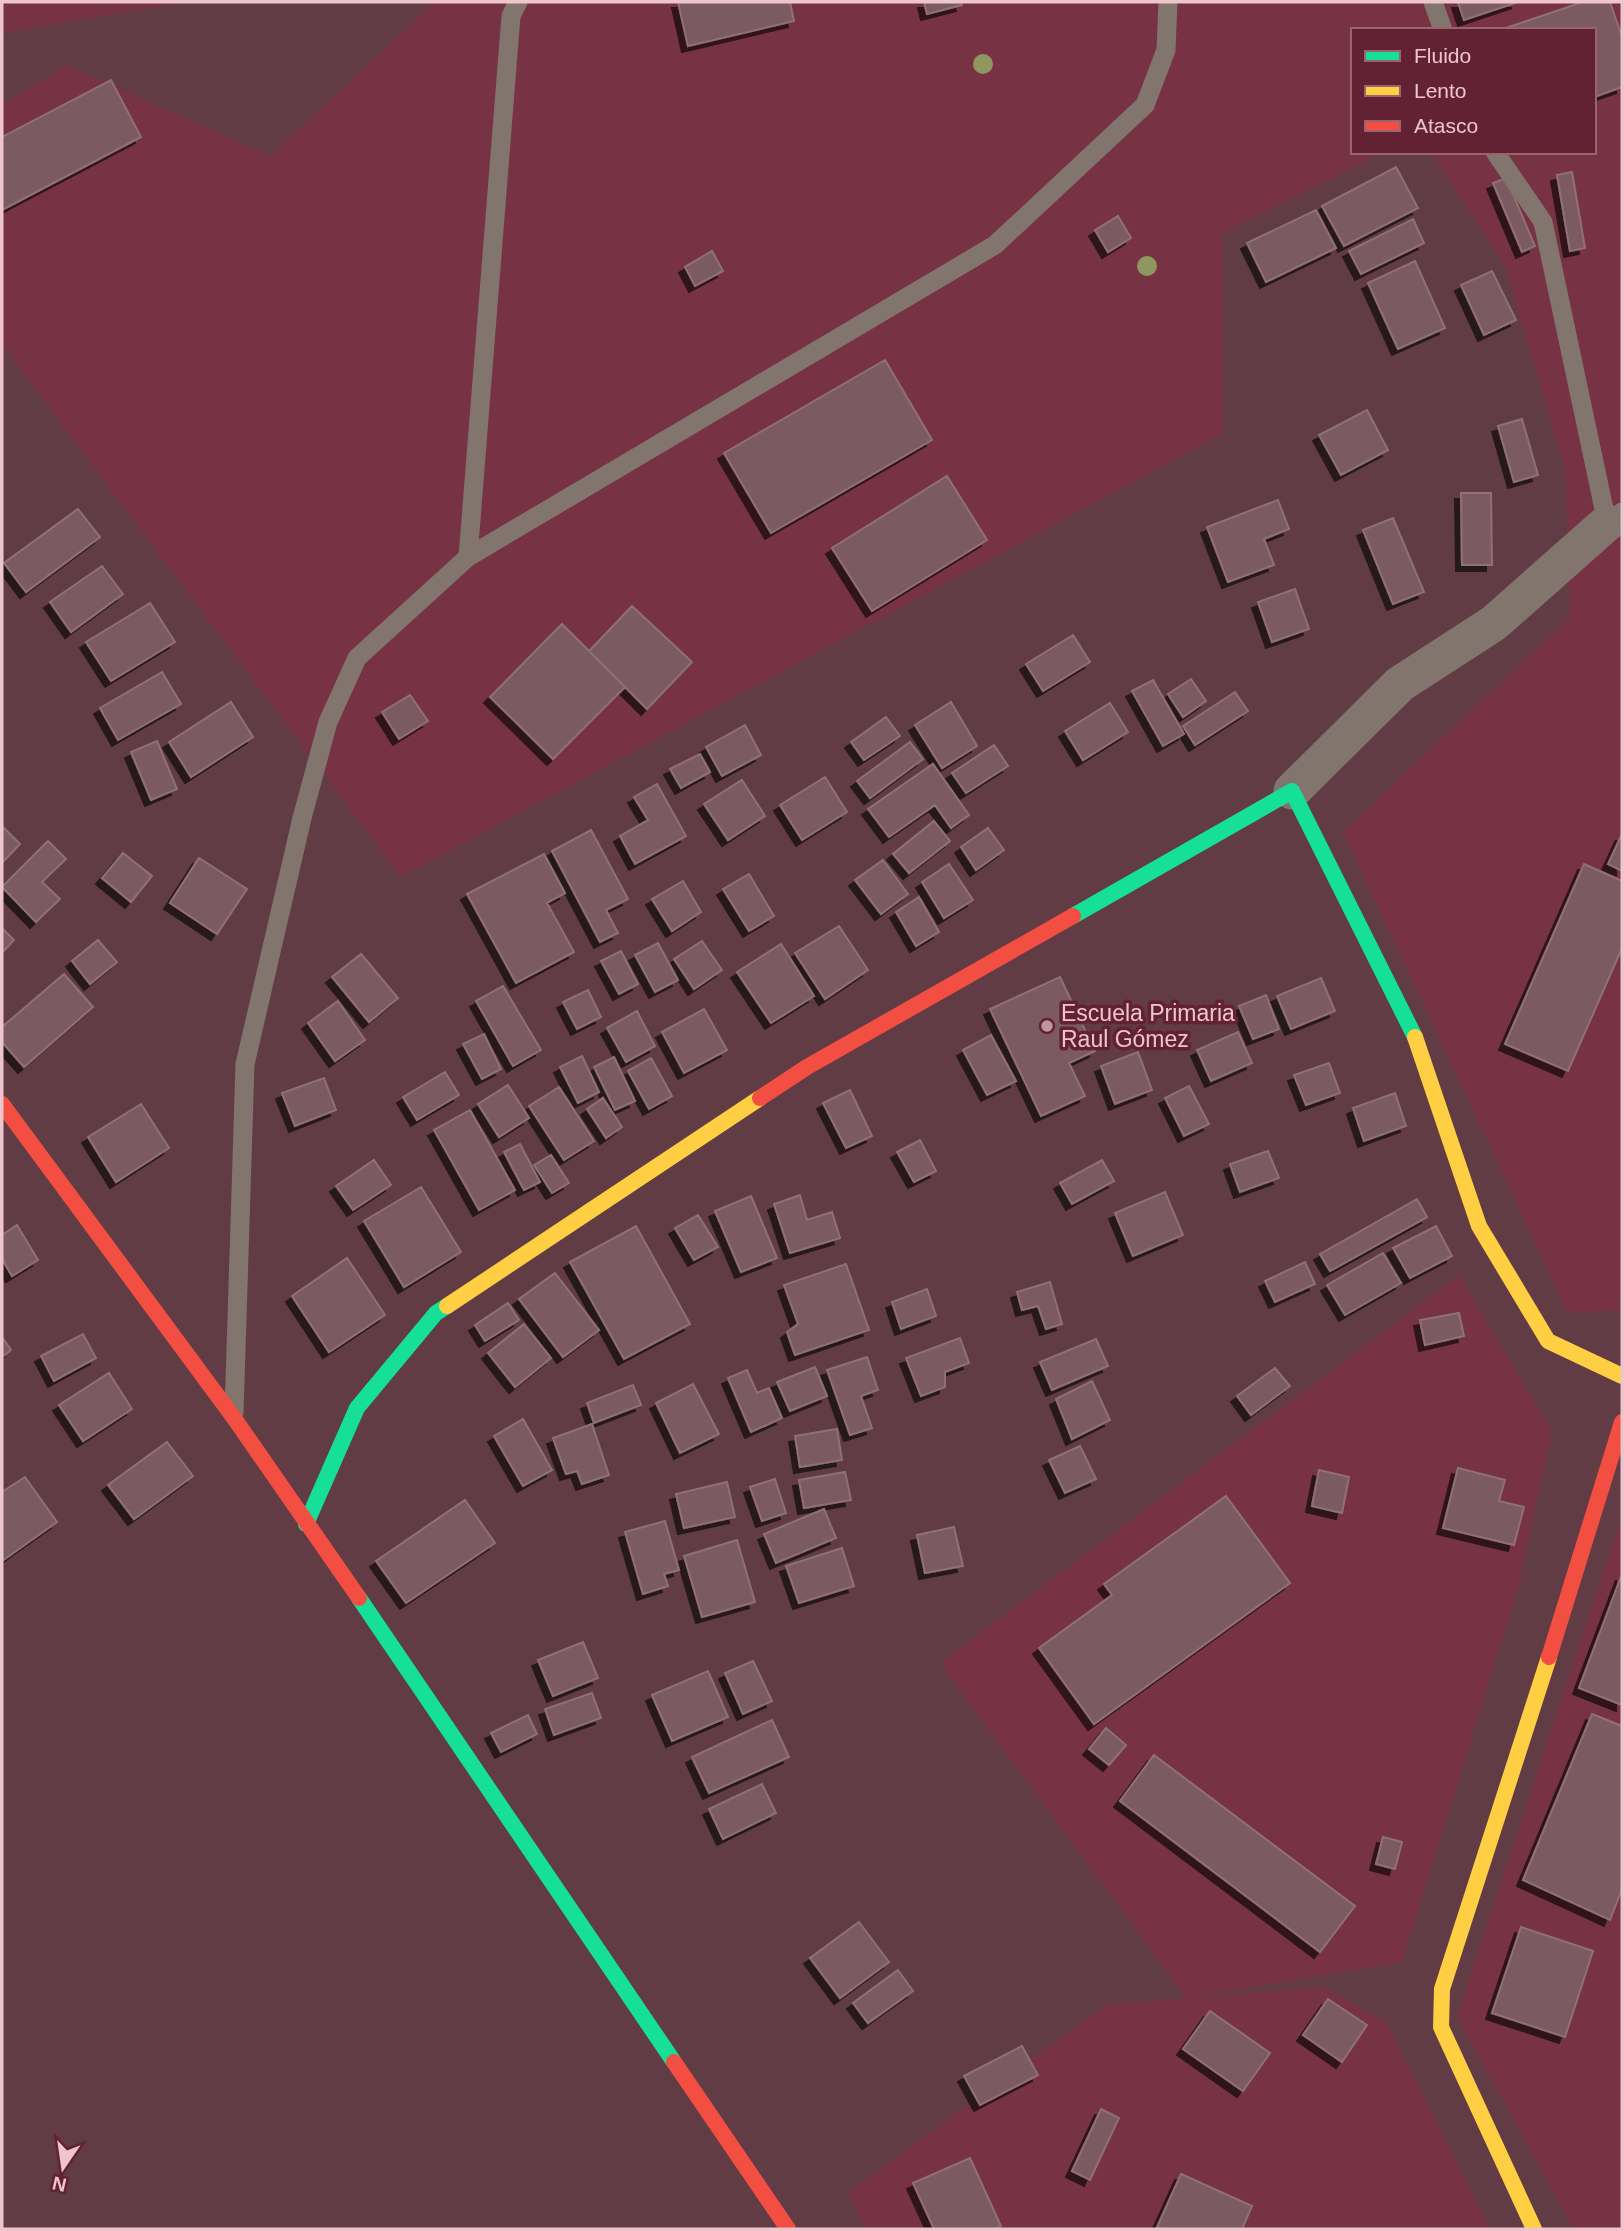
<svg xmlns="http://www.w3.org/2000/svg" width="1624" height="2231" font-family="Helvetica,sans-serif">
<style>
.built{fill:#773243}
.building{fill:#7b5a62;stroke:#8f7076;stroke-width:2;filter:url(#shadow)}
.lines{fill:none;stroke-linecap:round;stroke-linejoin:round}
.lane{stroke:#82756e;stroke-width:19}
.street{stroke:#82756e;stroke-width:37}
.fast{stroke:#16e098;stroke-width:16}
.slow{stroke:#ffcf43;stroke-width:16}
.jam{stroke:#f24e42;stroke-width:16}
.tree{fill:#8f9760}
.poi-dot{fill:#bd959d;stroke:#632233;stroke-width:2.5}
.labels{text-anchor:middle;stroke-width:7;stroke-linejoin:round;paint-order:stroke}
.poi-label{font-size:23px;fill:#eec5cc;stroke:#632233;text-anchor:start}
</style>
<defs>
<filter id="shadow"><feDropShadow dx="-6" dy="6" stdDeviation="0" flood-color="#0009"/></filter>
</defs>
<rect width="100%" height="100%" fill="#613c45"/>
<!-- built -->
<path class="built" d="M2,2h183l-183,31z
M435,2h1187v1308l-54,3 -225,-481 227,-215 -4,-145 -61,-206 -74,-114h163v-122h-241v122h27l-19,12 -139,69v201l-821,443 -399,-533v-239l65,-40 203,91z
M1459,1275l93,157 -34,156 -116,374 -216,36 137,-11 63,35 104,207h-625l-17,-37 258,-187 80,-7 -246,-335z
M1622,1516v713h-48l-117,-212z"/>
<!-- building -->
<path class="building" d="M678,2h112l4,19 -106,25z
M924,2h37l1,3 -35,9z
M1458,2h60l-54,18z
M1583,2h27l12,35v50l-28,10v-67h-94z
M111,80l30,57 -139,73v-73z
M1396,167l22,41 -74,38 -22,-40z
M1572,172l13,76 -15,3 -13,-76z
M1506,178l29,68 -13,6 -29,-69z
M1316,210l20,38 -70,34 -19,-39z
M1118,216l13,22 -23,14 -13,-22z
M1413,219l11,24 -63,31 -12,-23z
M712,251l11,20 -28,15 -10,-19z
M1415,261l30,67 -47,21 -30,-66z
M1492,271l24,49 -32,15 -23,-50z
M885,360l47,80 -161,93 -47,-80z
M1367,410l21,40 -47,25 -22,-40z
M1522,419l16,56 -24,7 -16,-56z
M947,476l40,64 -115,71 -40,-63z
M1461,493h30l1,72h-30z
M1278,500l11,29 -25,10 10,26 -46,17 -21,-55z
M78,509l22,28 -74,55 -22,-29z
M1393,518l31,74 -31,12 -30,-74z
M102,566l21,28 -52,38 -21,-30z
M1295,589l14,40 -37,13 -14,-40z
M150,603l25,39 -64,39 -25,-39z
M632,606l60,56 -45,47 -58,-58z
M562,624l63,63 -72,72 -63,-62z
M1073,635l17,27 -47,29 -17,-27z
M162,672l19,32 -63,36 -18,-32z
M1191,679l15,22 -23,16 -15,-23z
M1153,680l31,54 -21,12 -31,-55z
M1235,692l13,19 -53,34 -12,-19z
M410,695l18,26 -29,18 -17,-27z
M231,702l22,35 -62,40 -22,-35z
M951,702l26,44 -35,22 -27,-43z
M1110,703l18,29 -45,28 -18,-29z
M886,717l14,19 -36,24 -13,-18z
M745,725l16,30 -39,21 -16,-29z
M157,741l20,48 -26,11 -20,-48z
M910,742l13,17 -53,39 -13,-17z
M994,745l14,21 -42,27 -14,-20z
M700,754l10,18 -29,16 -11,-19z
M933,764l36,51 -18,13 -16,-23 -46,32 -21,-28z
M825,777l22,35 -45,28 -22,-35z
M742,780l23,36 -37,24 -24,-36z
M657,784l29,52 -51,28 -15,-28 28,-16 -14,-23z
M934,821l16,20 -41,32 -16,-19z
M2,826l18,18 -18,19z
M988,828l16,22 -28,20 -15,-23z
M591,830l37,69 -22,11 12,23 -18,9 -48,-91z
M1622,834v37l-14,-7z
M48,841l18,18 -24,23 18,17 -24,23 -34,-35z
M123,853l29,23 -21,26 -29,-24z
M544,854l21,39 -18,10 27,49 -58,31 -49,-89z
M199,858l48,31 -30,45 -47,-31z
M883,860l25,34 -27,20 -26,-34z
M949,864l24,36 -29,18 -22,-36z
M1584,864l38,17v67l-54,123 -63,-27z
M749,874l25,42 -25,15 -26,-42z
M683,881l18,31 -29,19 -20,-32z
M919,897l20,35 -23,14 -20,-34z
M839,926l29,44 -43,29 -30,-46z
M2,928l12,12 -12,13z
M98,940l19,22 -27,22 -18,-23z
M702,941l20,29 -28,19 -20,-30z
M658,943l20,37 -23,12 -20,-37z
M781,944l33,52 -43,27 -34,-51z
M621,951l17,33 -19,10 -18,-33z
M361,954l37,44 -29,24 -37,-45z
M64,974l29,33 -69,60 -22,-25v-15z
M1060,977l35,74 -26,12 16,33 -44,20 -51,-107z
M1321,978l14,33 -44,18 -14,-33z
M503,986l38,64 -28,16 -37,-65z
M588,990l13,27 -24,12 -14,-27z
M1266,995l13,34 -26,10 -14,-33z
M338,1001l27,39 -30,21 -27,-38z
M704,1009l23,41 -43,23 -22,-41z
M637,1011l18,35 -29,16 -19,-34z
M1238,1032l14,31 -41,18 -14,-31z
M484,1034l17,35 -19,10 -19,-35z
M991,1035l25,46 -29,14 -24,-45z
M1138,1052l14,38 -37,14 -14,-38z
M582,1056l17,36 -21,11 -18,-36z
M614,1057l21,44 -20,9 -21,-43z
M651,1058l21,38 -23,13 -21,-38z
M1329,1063l11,30 -34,12 -12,-30z
M445,1072l14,23 -42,25 -14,-23z
M324,1078l12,32 -41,16 -13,-33z
M508,1085l21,33 -30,19 -21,-33z
M1189,1086l20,38 -25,12 -19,-38z
M559,1087l35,54 -30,19 -35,-54z
M850,1090l22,46 -26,12 -23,-45z
M1395,1093l11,33 -42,15 -11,-33z
M603,1098l19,29 -16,11 -19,-29z
M141,1104l28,44 -53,34 -28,-45z
M470,1110l45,80 -36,20 -45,-80z
M920,1140l16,31 -22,11 -17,-30z
M520,1144l20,38 -16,8 -20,-38z
M1268,1151l11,27 -39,14 -10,-28z
M551,1155l18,28 -17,10 -18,-28z
M374,1160l17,25 -38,25 -17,-24z
M1102,1160l12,21 -42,23 -12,-21z
M421,1187l40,65 -57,35 -40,-66z
M1165,1192l18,43 -50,21 -18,-43z
M800,1195l7,25 25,-8 8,26 -50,15 -16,-49z
M751,1196l26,62 -36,14 -26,-61z
M1417,1199l10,18 -97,54 -10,-17z
M698,1215l20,32 -24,13 -19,-32z
M17,1225l21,35 -26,16 -10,-17v-24z
M636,1226l54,98 -66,35 -54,-97z
M1436,1226l16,30 -42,22 -17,-30z
M1383,1253l18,30 -56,32 -18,-30z
M347,1258l38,57 -56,37 -37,-56z
M1305,1262l10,22 -40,18 -10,-21z
M846,1264l23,66 -74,25 -8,-23 11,-8 -14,-39z
M555,1273l44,57 -36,27 -44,-58z
M1050,1282l12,42 -16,5 -8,-23 -16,4 -5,-18z
M927,1289l9,27 -35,13 -9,-27z
M508,1303l11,17 -34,21 -10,-16z
M1459,1313l5,23 -39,9 -5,-25z
M524,1324l27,34 -36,29 -27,-34z
M83,1334l13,24 -42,23 -13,-25z
M2,1337l9,13 -9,7z
M960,1338l9,25 -24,9v15l-24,9 -15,-38z
M1096,1339l12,27 -56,24 -12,-28z
M867,1357l11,33 -17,6 11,32 -22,7 -23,-65z
M815,1367l12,29 -37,15 -13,-29z
M1275,1368l15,18 -39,29 -14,-19z
M747,1370l10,23 12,-5 13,30 -31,14 -23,-54z
M109,1373l23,36 -49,32 -24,-36z
M1092,1381l18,39 -38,19 -16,-40z
M693,1384l26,50 -39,19 -24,-50z
M633,1385l8,20 -47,18 -7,-20z
M523,1419l29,51 -29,16 -29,-50z
M592,1424l17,51 -27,9 -5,-13 -11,3 -13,-36z
M837,1429l5,31 -42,7 -5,-31z
M167,1442l26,34 -59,43 -26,-34z
M1080,1446l16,33 -31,14 -16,-33z
M1458,1468l47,12 -6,21 25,6 -10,38 -71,-17z
M1319,1470l30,7 -7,36 -30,-7z
M845,1472l6,28 -47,8 -5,-28z
M25,1477l32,45 -55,39v-69z
M775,1479l11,34 -24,8 -12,-34z
M727,1482l8,35 -51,11 -8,-34z
M1226,1496l64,87 -196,141 -55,-76 73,-53 -8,-11z
M465,1500l30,43 -89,60 -30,-42z
M824,1509l12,29 -60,25 -12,-29z
M665,1521l14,49 -15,4 4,12 -25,8 -18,-62z
M954,1527l9,39 -38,7 -8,-38z
M737,1540l18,62 -53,15 -18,-61z
M842,1548l12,38 -55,17 -13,-37z
M1622,1574v131l-43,-17z
M583,1642l15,36 -45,18 -15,-36z
M753,1661l19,40 -29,13 -18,-41z
M708,1671l20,46 -56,24 -20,-46z
M592,1693l9,25 -47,17 -9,-26z
M1592,1714l30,12v163l-12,31 -87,-40z
M528,1715l9,19 -36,18 -10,-19z
M772,1720l17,37 -80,36 -17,-36z
M1106,1728l20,17 -17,20 -20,-16z
M1154,1755l201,151 -35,46 -200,-151z
M762,1784l14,29 -53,26 -14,-30z
M1383,1837l19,5 -7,27 -19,-5z
M859,1922l30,40 -49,36 -30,-40z
M1521,1927l72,24 -28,86 -73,-24z
M898,1970l15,21 -45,32 -15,-20z
M1328,1999l39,26 -25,37 -39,-27z
M1210,2011l60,42 -27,38 -60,-42z
M1022,2046l16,29 -58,30 -16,-29z
M1101,2109l18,9 -29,62 -18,-9z
M970,2158l31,68 -7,3h-60l-21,-46z
M1181,2174l71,32 -10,23h-80l-5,-2z"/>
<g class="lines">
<!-- lane -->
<path class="lane" d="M1433,2l10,28
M1495,152l48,70 64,301 15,-11
M468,557l43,-541 7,-14
M234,1413l11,-349 57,-246 26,-96 29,-64 111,-101 527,-312 150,-140 21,-55 2,-48"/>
<!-- street -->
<path class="street" d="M1292,791l108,-107 94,-61 113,-100"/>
<!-- fast -->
<path class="fast" d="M1073,916l219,-125 123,246
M306,1524l51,-116 79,-95 11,-7
M359,1598l315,464"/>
<!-- slow -->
<path class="slow" d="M1415,1037l64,189 69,115 74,35
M447,1306l313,-208
M1534,2229l-93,-202 1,-38 107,-332"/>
<!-- jam -->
<path class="jam" d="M760,1098l47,-31 266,-151
M2,1104l232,314 125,180
M1549,1657l73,-235
M674,2062l114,167"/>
</g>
<!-- trees -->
<g class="tree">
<circle cx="983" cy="64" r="10"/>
<circle cx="1147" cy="266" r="10"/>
</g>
<!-- markers -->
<circle class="poi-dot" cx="1047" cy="1026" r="7"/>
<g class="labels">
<!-- poi labels -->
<g class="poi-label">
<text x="1061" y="1021">Escuela Primaria<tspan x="1061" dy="26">Raul Gómez</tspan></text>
</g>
</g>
<!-- border -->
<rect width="1624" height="2231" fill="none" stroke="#eec5cc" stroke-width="7"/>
<!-- legend -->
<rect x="1351" y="28" width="245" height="126" fill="#632233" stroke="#9b6370" stroke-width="2"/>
<rect x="1365" y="51" width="35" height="10" fill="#16e098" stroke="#9b6370" stroke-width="2"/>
<text x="1414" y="63" font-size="21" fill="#eec5cc">Fluido</text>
<rect x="1365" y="86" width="35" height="10" fill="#ffcf43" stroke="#9b6370" stroke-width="2"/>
<text x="1414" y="98" font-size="21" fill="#eec5cc">Lento</text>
<rect x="1365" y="121" width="35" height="10" fill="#f24e42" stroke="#9b6370" stroke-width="2"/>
<text x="1414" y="133" font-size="21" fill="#eec5cc">Atasco</text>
<!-- north arrow -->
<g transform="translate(63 2168) rotate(193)" stroke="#632233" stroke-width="5" paint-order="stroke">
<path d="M0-5L12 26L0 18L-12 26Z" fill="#eec5cc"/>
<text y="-10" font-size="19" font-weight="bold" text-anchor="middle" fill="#eec5cc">N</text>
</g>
</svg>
